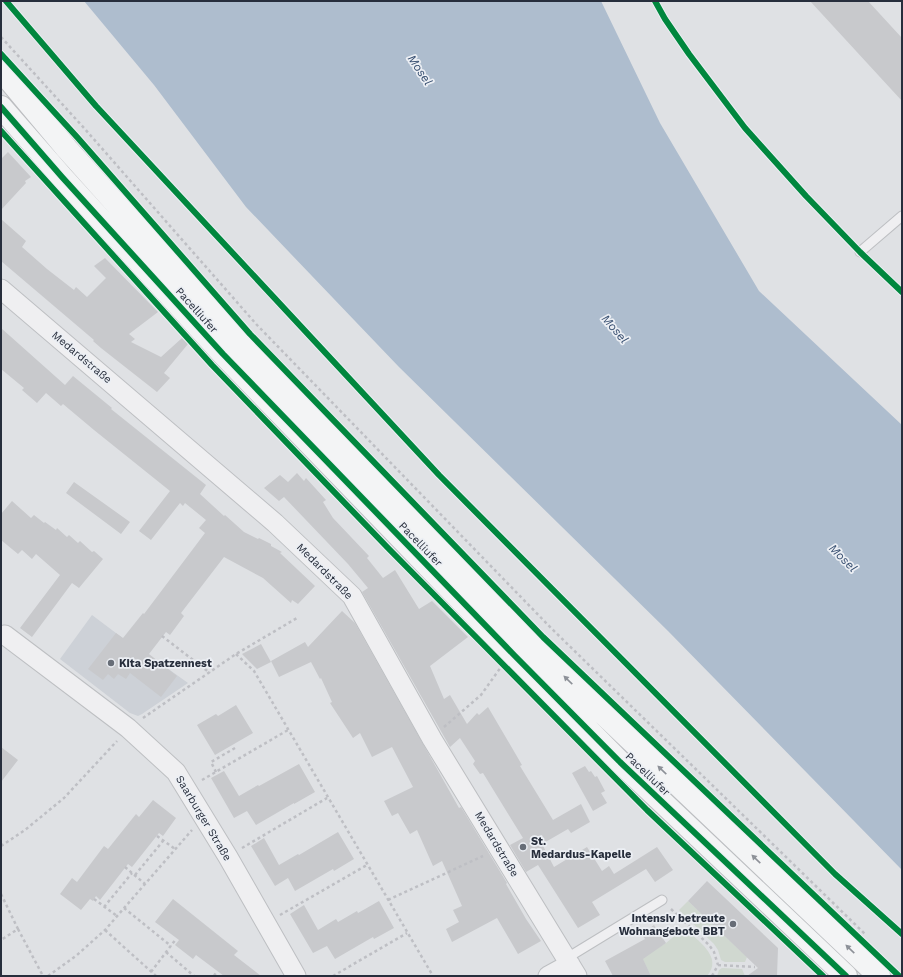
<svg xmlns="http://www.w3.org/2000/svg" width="903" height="977" font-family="'Work Sans',sans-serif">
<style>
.built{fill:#cdd1d7}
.green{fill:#d0d8d0}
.water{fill:#aebdce}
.building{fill:#c8c9cc}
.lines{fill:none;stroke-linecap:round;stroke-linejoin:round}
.lane-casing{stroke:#bdbfc2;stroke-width:11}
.street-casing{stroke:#bdbfc2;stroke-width:21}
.primary-casing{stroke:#bcbec1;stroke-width:24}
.path{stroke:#bebfc4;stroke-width:2.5;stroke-dasharray:3 3;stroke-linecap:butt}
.lane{stroke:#efeff1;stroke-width:9}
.street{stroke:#efeff1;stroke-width:19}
.primary{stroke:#f3f4f5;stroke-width:22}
.cycleway-casing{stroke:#eceff4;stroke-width:8}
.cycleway{stroke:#00873e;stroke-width:6}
.oneway{fill:#8d9198}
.poi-dot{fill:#676d77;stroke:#eceff4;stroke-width:1.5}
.labels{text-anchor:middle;stroke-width:3.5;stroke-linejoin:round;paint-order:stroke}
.street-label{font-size:11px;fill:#272e3c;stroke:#eceff4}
.poi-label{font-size:11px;font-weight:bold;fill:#272e3c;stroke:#eceff4;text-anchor:start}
.water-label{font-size:12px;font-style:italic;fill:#344c6e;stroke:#eceff4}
</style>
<rect width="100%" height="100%" fill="#dfe1e4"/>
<!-- built -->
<path class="built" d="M92,615l73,55 2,-2 21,15 -46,31 -4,2 -8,-3 -70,-54z"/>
<!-- green -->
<path class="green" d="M688,901l59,56 -2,5h-20l-4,-2 -3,-10 -4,-6 -35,-34z
M684,928c13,12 40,29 23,48h-56l-9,-18 24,-15z
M722,968l20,1 3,7h-28l2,-6z"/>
<!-- water -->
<path class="water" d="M84,1h517l59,122 99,168 143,134v445l-234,-239 -269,-264 -153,-160 -92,-122z"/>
<!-- building -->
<path class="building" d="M810,1h58l34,37v63z
M8,152l23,25 -6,4 1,2 -25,27v-51z
M1,219l25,22 -4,6 25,22 27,21 2,-3 11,10 19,-19 -12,-12 11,-8 53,54 -29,22 6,5 -4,3 30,15 21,-19 6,6 -24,29 6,5 -13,14 -56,-44 -8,-7 1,-1 -93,-79z
M1,328l64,57 8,-9 39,32 -1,1 95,76 -6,9 24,22 1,-1 19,17 14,7 1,-1 12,6v2l11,6 -2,1 35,33 -17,18 -6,-4 -1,3 -28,-25 -39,-21 -43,56 3,3 -14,19 -4,-3 -17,22 28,22 -16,21 -31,-24 -4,6 -8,-5 -4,5 -6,-5 -5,6 -15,-11 28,-36 7,5 20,-25 1,1 61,-81 -6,-5 7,-8 -21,-17 -2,3 -3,-3 -29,37 -12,-9 31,-40 -76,-61 -31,-26 -2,2 -15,-13 -9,10 -15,-13 2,-2 -23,-19z
M297,473l7,8 2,-3 20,22 -3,2 10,16 36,38 -2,2 16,20 12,-8 24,39 13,-8 36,36 -38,29 14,33 6,-4 17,29 10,-11 2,2 9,-8 34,58 -2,1 33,54 28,-16 9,18 -19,11 -3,-4 -26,15 12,23 33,-20 15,24 7,-5 5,8 43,-27 16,23 -18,12 -9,-13 -54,33 8,13 -22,13 -40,-63 -12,7 -16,-27 13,-7 -40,-65 -3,1 -7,-10 2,-3 -15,-23 -10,9 -88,-155 6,-4 -20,-24 -64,-67 -5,4 -15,-13 16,-13 8,7z
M74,482l56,40 -9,12 -55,-41z
M12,501l19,17 3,-3 10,8 1,-1 11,8 1,-2 10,9 2,-2 9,8 2,-2 12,11 2,-1 9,8 -24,29 -7,-5 -40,54 -12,-9 40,-53 -24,-21 -4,5 -10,-9 -4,4 -17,-14v-26z
M342,611l13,12 104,185 2,-1 46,76 -1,1 20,35 15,22 -23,13 -21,-36 -45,24 -6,-13 13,-7 -6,-12 9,-4 -20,-45 -9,5 -16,-36 -7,4 -12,-21 -6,3 -8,-15 29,-14 -21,-40 -20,10 -12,-24 -7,5 -23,-35 2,-1 -11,-24 -1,1 -9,-17 -32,15 -8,-16 34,-19 3,5z
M261,644l10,18 -14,7 -15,-15z
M236,705l17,28 -38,22 -18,-30 19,-11 2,2z
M1,747l17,13 -17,22z
M299,764l16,28 -21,12v-1l-38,22 -9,-14 -13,7 -23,-40 13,-7 15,25 19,-11 1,1z
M585,766l4,6 2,-1 4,6 2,-1 8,15 -4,2 6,10 -14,8 -21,-38z
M153,800l23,18 -13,18 -4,-3 -27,34 -4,-3 -28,36 -4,-4 -3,5 -3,-2 -9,11 -21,-16 12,-16 5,4 27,-36 4,3 28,-35 3,3z
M338,832l16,27 -20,12 -1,-2 -38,22 -7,-13 -13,8 -24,-40 13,-8 15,27 19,-11 1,1z
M707,881l71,67 -1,28h-30l11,-8 -70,-67z
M173,899l65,52 -4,4 27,21h-37l-28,-21 -3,4 -18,-14 4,-5 -24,-18z
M379,901l15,27 -20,11 -1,-2 -38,22 -8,-13 -14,7 -23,-39 14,-9 14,25 18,-11 2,3 19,-11 1,2z
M654,925l12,18 -23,16 8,17h-38l-8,-15 40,-22 -3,-5z"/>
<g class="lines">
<defs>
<path id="lane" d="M860,252l42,-36
M567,958l95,-58"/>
<path id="street" d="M1,289l274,234 77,73 80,143 145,237
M5,635l123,93 48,44 52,85 68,119
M548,976l22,-12"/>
<path id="primary" d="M1,70l66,79 174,194 291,303 347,330
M1,107l61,70 161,177 291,301 106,107 226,214"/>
</defs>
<!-- lane casing -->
<use href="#lane" class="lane-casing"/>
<!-- street casing -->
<use href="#street" class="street-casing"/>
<!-- primary casing -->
<use href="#primary" class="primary-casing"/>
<!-- path -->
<path class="path" d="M1,37l83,91 173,197 294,303 314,306
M162,636l48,37
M236,654l18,17 179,305
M143,718l93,-64 61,-36
M444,727l37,-32 20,-28
M216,772l-5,-10 24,-14
M202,780l86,-50
M157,836l18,13
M1,846l24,-16 39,-32 53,-57
M242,848l85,-50
M125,867l20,17
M135,875l28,-34
M1,894l17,35 -17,11
M94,899l23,17
M388,900l95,-44
M104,907l28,-34
M124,908l47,38
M671,909l38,36 5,7 4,13 -6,11
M280,915l87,-50
M18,929l25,47
M105,930l51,46
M166,952l28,24
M718,965l37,2
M151,972l25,-33
M48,976l29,-21 28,-25 87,-100
M214,976l3,-5
M333,976l74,-43"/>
<!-- lane -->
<use href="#lane" class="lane"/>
<!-- street -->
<use href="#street" class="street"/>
<!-- primary -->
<use href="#primary" class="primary"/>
<defs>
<path id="cycleway" d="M6,1l90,105 343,369 396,399 67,60
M655,1l10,18 24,35 56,74 61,68 54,56 42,40
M1,54l76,83 173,197 293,303 356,339
M1,107l61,70 161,177 291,301 106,107 226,214
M1,131l211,234 176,183 259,262 176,166"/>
</defs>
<!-- cycleway casing -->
<use href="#cycleway" class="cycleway-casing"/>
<!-- cycleway -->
<use href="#cycleway" class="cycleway"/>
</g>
<!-- one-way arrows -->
<defs><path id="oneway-solid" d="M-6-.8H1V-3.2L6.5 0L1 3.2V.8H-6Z"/></defs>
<g class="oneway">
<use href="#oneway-solid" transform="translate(568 680) rotate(-136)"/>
<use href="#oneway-solid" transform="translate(662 770) rotate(-136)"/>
<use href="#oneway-solid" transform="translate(756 859) rotate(-136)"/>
<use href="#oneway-solid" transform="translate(850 949) rotate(-136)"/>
</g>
<!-- markers -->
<g class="poi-dot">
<circle cx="111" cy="663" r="4"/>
<circle cx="523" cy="847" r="4"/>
<circle cx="733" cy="924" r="4"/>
</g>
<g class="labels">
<!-- street labels -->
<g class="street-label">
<text transform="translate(197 310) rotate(48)" y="4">Pacelliufer</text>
<text transform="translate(82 357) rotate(40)" y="4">Medardstraße</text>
<text transform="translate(421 544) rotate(46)" y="4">Pacelliufer</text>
<text transform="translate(325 571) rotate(45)" y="4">Medardstraße</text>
<text transform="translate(648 774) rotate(44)" y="4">Pacelliufer</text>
<text transform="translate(204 818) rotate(59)" y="4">Saarburger Straße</text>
<text transform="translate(497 844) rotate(59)" y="4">Medardstraße</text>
</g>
<!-- poi labels -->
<g class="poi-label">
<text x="119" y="667">Kita Spatzennest</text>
<text x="531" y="845">St.<tspan x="531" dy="13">Medardus-Kapelle</tspan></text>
<text x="725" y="922" text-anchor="end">Intensiv betreute<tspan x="725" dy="13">Wohnangebote BBT</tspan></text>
</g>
<!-- water labels -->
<g class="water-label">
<text transform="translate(420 70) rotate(56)" y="4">Mosel</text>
<text transform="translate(615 329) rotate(49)" y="4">Mosel</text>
<text transform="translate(843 558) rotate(45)" y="4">Mosel</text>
</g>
</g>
<!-- border -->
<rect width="903" height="977" fill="none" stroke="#272e3c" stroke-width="4"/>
</svg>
